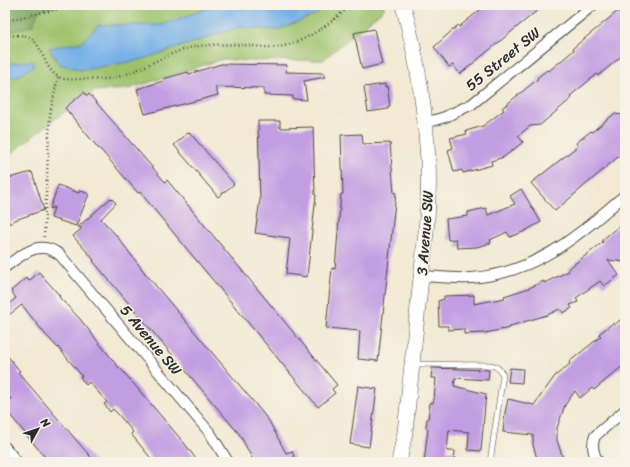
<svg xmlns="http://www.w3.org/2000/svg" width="630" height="467" font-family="Sriracha,sans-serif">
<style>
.green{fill:#9dc26c;stroke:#64764c}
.forest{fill:#7ea860;stroke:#546a46}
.water{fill:#77b1e8;stroke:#516e8a}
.building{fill:#c29de2}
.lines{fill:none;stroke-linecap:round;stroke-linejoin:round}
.lane-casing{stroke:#494844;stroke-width:6}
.street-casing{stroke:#494844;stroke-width:12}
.secondary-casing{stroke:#494844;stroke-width:16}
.path{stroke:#494844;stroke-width:2.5;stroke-dasharray:1 3;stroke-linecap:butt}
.lane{stroke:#fff;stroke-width:5}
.street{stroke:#fff;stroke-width:10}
.secondary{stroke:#fff;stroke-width:15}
.labels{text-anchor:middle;stroke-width:3;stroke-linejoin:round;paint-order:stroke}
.street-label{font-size:15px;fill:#2b2b2b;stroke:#f7f3e8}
</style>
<rect width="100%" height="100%" fill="#f7f3e8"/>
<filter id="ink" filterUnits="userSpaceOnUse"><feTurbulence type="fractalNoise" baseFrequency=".025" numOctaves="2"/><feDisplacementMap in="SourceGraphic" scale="8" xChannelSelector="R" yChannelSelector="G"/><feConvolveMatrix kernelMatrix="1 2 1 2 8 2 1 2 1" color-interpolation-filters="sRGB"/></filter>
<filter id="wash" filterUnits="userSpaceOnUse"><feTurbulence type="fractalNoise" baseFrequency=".012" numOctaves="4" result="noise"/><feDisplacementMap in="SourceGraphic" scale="16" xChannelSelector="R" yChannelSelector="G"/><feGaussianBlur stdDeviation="0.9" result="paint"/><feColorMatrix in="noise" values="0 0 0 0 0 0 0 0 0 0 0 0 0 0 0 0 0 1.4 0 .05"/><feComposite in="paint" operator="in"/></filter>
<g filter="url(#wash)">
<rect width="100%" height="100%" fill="#f3e9d3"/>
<!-- green -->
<path class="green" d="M5,5h379v4l-61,51 -79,1 -21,-2 -95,30 -33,2 -40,28 -50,39z"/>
<!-- forest -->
<path class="forest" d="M5,5h54l-20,5 -6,15 -26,8 -2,-1z"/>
<!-- water -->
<path class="water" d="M216,5h105l-3,9 -41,16 -37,-3 -100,33 -58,10 -23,-6 -10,-16 33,-6 16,-17h64z
M33,61l1,5 -18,11 -11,2v-15z"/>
<g id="blocks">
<!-- building -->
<path class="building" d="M486,5h58l-84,69 -7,-9 -4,2 -15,-20 24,-22 1,2z
M618,11l7,8v34l-27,23 -1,-2 -27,22 2,2 -32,27 -10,1 -12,10 5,6 -19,15 -13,4 1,4 -29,8 -1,-3 -8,2 -6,-22 5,-2 -3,-10 17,-4 -1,-3 17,-5 21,-16 -2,-2 36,-29 -1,-1 10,-8 2,1 25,-21 -1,-2z
M374,29l8,35 -20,5 -8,-36z
M221,64l66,1 -1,7 38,1 1,4 -21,4 3,19 -14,-1v-3l-29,-1v-7l-49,-1 3,8 -73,19 -8,-25 27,-8 -1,-2 25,-7 1,2z
M385,84v3l2,-1 3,20h-2v3l-20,3 -4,-25z
M84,92l3,4 2,-2 76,88 2,-2 170,205 -5,4 3,4 -17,14 -160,-193 -18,-22 -2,1 -38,-44h-1l-34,-41z
M614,114l11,1v36l-70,60 -24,-28 47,-37 -2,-3 15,-12 1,1z
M258,121h22v7l33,-1 2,68h1l-9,82 -21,-3 4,-36 -35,-5 5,-33z
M189,132l45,52 -16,13 -44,-52z
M362,134l1,10 27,-1 4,50h2l-18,168 -20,-2 2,-28 -34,-3 6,-60 3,1 6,-75h2l-2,-59z
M32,172l12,38 -29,10 -5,4 -5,-9v-36z
M58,185l21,8v-3l10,4 -13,32 -25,-8 3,-11 -4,2z
M521,189l20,33 -18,10 -13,5 -3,-5 -17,8 1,3 -14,4 -20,1 -1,-9 -8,1 -2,-21 22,-3v-4l18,-4 2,7 27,-11 -5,-8z
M111,198l5,5 -15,16 15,16 29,38 112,133 12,15 17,32 6,-2 4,11h-42l-14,-27 -147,-174 1,-1 -21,-24 9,-8 -4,-1z
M625,221v41l-17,-2 11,15 -15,11 -4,-5 -24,17 2,4 -8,3 2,3 -9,5 -3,-4 -13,6 -37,11v2l-25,5 -21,1v-5l-16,1v-4h-9l-1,-25 6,-2v-3l30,-1v9l31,-6 -1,-2 25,-8 15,-7v2l25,-12 -1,-2 35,-27 -1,-2z
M39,272l21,24 -1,1 21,22 39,49h1l65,76 13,18h-44l-23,-28 2,-2 -15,-18 -5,-5 -3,3 -6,-8 3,-2 -18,-20 -3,3 -6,-8 2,-1 -24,-29v1l-13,-14 -23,-29 -17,13v-10l11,-10 -5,-7 15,-13 3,3z
M625,316v48l-31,26 -2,-2 -12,10 -5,-7 -10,14 -8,23v12l7,22h-26l-5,-17v-10l-30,-3 2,-19 3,-14 26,6 21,-29 15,-12 -1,-2 32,-26 -2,-2 14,-11 1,2z
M5,353l15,18 -2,1 77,90h-46l-44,-53v-5l6,-5 -6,-9z
M432,368l57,2 -1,10 -33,-2 -1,8 32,8 -5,57 -13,-1 1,-18 -20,-2 -2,21h8l-1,11h-30l4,-33 -2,-1 1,-9h1l2,-17 3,1 1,-4 2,-21h-5z
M510,368l13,1 -1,14 -14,-1z
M358,386l19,3 -8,58 -19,-3z"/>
</g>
</g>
<g filter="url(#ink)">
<use href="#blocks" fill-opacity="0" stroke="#494844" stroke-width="1"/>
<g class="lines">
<defs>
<path id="lane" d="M413,364l78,1c6,1 9,4 12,10l-13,87"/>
<path id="street" d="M425,123l20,-6 27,-13 121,-99
M5,267c17,-12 34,-29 55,-12l150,178 18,29
M422,276c16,1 33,3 49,2 66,-5 106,-42 154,-83
M5,447l12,15
M598,462c-5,-9 -7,-17 -3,-26l30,-26"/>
<path id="secondary" d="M399,462l6,-30c5,-49 10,-97 15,-145 5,-42 10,-84 8,-127 -3,-52 -11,-104 -25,-155"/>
</defs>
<!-- lane casing -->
<use href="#lane" class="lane-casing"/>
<!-- street casing -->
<use href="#street" class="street-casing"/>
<!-- secondary casing -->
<use href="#secondary" class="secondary-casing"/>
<!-- path -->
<path class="path" d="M5,21l70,-16
M5,36c7,0 14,-2 21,0 20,6 15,38 39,43 6,1 13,0 19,0 10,0 22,1 33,-2 26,-7 49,-24 76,-30 17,-3 34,-3 51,-2 13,1 27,4 40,1 25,-6 48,-24 67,-41
M44,237l6,-123 8,-37"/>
<!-- lane -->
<use href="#lane" class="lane"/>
<!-- street -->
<use href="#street" class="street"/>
<!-- secondary -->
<use href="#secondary" class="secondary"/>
</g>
</g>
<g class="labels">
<!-- street labels -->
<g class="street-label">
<text transform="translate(503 59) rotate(-39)" y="5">55 Street SW</text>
<text transform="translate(425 233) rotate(-86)" y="5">3 Avenue SW</text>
<text transform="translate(151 340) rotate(50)" y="5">5 Avenue SW</text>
</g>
</g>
<!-- margin -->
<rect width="630" height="467" fill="none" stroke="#f7f3e8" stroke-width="20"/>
<!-- north arrow -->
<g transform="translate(38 429) rotate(50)" stroke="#f7f3e8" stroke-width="3" paint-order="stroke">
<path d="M0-3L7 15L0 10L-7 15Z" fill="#2b2b2b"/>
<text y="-6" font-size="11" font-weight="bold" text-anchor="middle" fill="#2b2b2b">N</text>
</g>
</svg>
